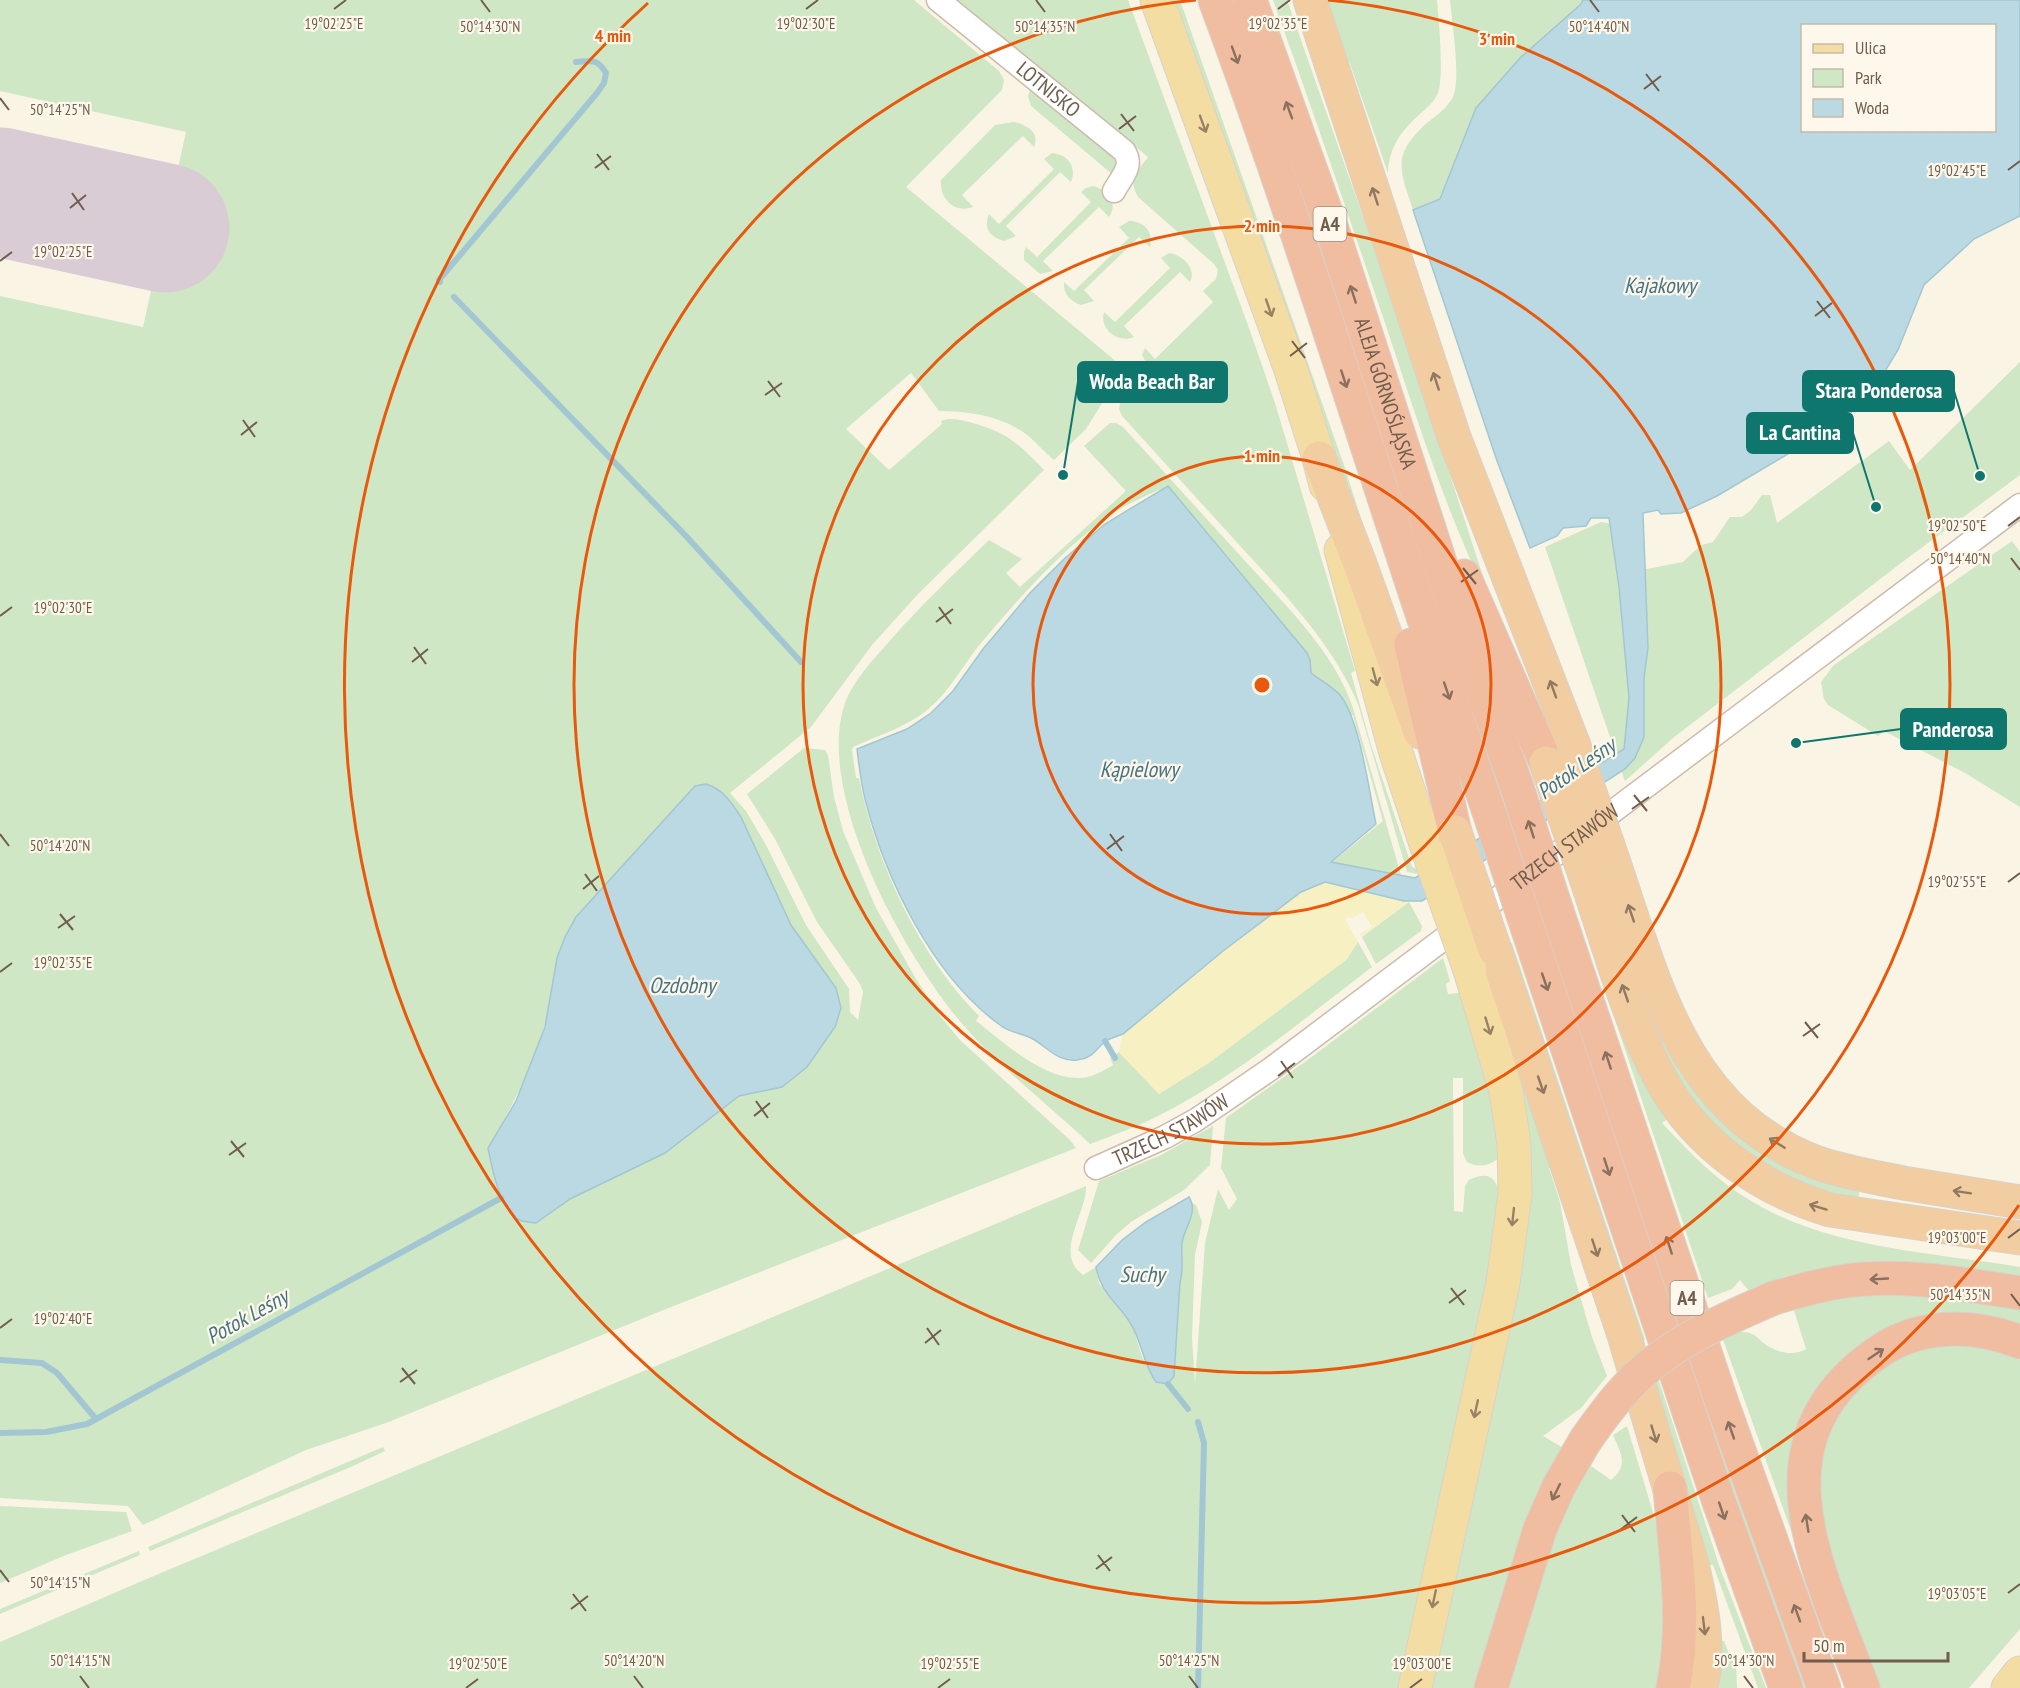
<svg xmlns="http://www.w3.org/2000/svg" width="2020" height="1688" font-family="'PT Sans Narrow',sans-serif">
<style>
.green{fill:#cfe7c4;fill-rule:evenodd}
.sand{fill:#f7f0c2}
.water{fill:#bbd9e2;stroke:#a2c7d3;stroke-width:1.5;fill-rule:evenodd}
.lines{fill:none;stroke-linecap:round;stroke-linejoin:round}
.stream{stroke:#a2c7d3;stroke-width:6}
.runway{stroke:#d9ccd4;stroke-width:129}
.minor-casing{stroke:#cbbcac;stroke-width:25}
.primary-casing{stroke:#d7d2cd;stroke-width:35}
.trunk-casing{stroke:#d7d2cd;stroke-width:35}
.motorway-casing{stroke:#d7d2cd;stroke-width:35}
.minor{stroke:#fff;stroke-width:22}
.primary{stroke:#f4dda2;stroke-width:33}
.trunk{stroke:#f2cda1;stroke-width:33}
.motorway{stroke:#f0bda0;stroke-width:33}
.primary-bridge-casing{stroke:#d7d2cd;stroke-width:35;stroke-linecap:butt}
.trunk-bridge-casing{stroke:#d7d2cd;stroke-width:35;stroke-linecap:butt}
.motorway-bridge-casing{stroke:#d7d2cd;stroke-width:35;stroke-linecap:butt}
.primary-bridge{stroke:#f4dda2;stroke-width:33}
.trunk-bridge{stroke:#f2cda1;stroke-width:33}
.motorway-bridge{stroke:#f0bda0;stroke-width:33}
.oneway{stroke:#8a705d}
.oneway2{stroke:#988366}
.oneway3{stroke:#917961}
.ticks{fill:none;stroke:#715d4c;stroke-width:2}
.ring{fill:none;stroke:#e8590c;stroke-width:3}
.labels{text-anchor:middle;stroke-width:4.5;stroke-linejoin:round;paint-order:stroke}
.shield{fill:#fdf8eb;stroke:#9b8c7c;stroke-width:1.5}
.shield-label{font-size:20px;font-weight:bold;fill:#715d4c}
.street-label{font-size:21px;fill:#715d4c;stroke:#fdf8eb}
.water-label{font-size:22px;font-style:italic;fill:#477483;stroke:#fdf8eb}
.ticks-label{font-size:15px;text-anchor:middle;fill:#715d4c;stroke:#fdf8eb;stroke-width:4.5;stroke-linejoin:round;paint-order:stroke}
.centre{fill:#e8590c;stroke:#fdf8eb;stroke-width:3}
.ring-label{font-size:18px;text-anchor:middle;font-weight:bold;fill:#e8590c;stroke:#fdf8eb;stroke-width:4.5;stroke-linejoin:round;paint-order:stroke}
.leader{fill:none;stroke:#0f766e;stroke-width:2}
.callout-dot{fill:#0f766e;stroke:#fdf8eb;stroke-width:2}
.callout{fill:#0f766e;stroke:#0f766e;stroke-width:2}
.callout-label{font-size:22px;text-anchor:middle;font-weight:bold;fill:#fff}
</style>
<rect width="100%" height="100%" fill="#faf4e5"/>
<!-- green -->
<path class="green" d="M0,0h914l85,71 5,9 -2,10 -96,97 212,176 2,11 -34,55 -32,31c-10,-8 -18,-18 -28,-26 -25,-18 -57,-23 -87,-23l-28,-38 -65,56 43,41 53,-46 -1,-3c9,-4 19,-1 28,1 38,10 49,21 75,48l-126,124 -46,51 -61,82 -81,66 16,18 20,34 40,80 43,64 1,23 8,8 5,-28 -3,-8 -43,-62 -42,-83 -28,-45 57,-46 21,2 3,5 6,42 9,34 33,77 40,71 25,38 19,23 110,100 6,8 -410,161 -280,114 -80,27 -163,75 -15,-19 -128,-8v-1202l143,31 43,-195 -186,-41zM741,817l50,108 45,63 -54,99 -43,9 -74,57 -95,46 -34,24 -48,-75c22,-38 44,-78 56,-121 9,-30 10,-61 21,-90z
M954,0h174l121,328 26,75 80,268 -4,2 20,72 41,122 5,2 1,5 -11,-2 -49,-168c-26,-61 -72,-108 -116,-156 -40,-44 -80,-88 -120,-132l-3,-7 1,-6 27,-38 -5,-10 3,-7 10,11 58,-57 -10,-11 13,-12 2,-9 -4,-6 -76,-67c-11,-19 -1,-25 10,-40z
M1169,0h11l165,468 36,114z
M1273,0h14l116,331 91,279c-46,-91 -76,-188 -108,-284 -37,-109 -74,-218 -113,-326z
M1322,0h115c2,21 7,75 1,93 -4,9 -11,15 -18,21 -19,17 -31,33 -32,59l-39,-112 -6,2z
M1450,0h133l-2,4 -105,104 -36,91 -27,11c-13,-40 -22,-55 14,-87 10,-8 19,-14 26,-26 8,-18 -1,-75 -3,-97z
M1030,90h3l79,64c4,8 5,13 0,20l-81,-68 -3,-10z
M1014,122c13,3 26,10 20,25l-11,-11 -61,59 11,12c-19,7 -34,-9 -32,-27l54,-55z
M1052,153c16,1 25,14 19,29l-11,-10 -54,54 10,10 -12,5c-14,-4 -21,-12 -15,-27l10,10 55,-55 -10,-10z
M1093,186c14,4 26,16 16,31l-10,-10 -56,54 10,10 -13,3 -16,-14v-8l2,-5 11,10 54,-55 -10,-10 5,-4z
M1129,221c15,0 25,11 21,26l-11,-10 -55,53 10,11 -13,4c-11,-4 -18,-11 -17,-23l10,9 55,-53 -10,-11z
M1169,253c14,2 28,16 21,29l-10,-10 -56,54 10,11c-16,7 -35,-8 -30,-25l11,10 55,-54 -9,-10z
M2020,362v113l-119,88 -228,175 -48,43 -80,-234 56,-25 16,3 3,38 27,6 36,-7 18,-17 12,-3 17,-25h12l9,-7 11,-15h8l7,28 112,-82 21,29z
M1110,423h6l7,4c41,45 82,90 123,135 39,43 86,87 106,143l49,170h-12l-57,-13 51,-41 -30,-106h-2l-12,-21 -28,-21 -1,-13 -3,-7 -139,-167c-22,10 -45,19 -65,34 -46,35 -85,79 -122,123 -19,23 -31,49 -55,68 -20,16 -49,25 -73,36l-1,3 4,28h3c16,82 60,178 120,238l-3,5c28,21 66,58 103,57 13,0 24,-7 34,-13l-3,-7 9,-6 40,42 187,-134 12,-18 14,25c-67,51 -138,111 -214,149 -21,11 -45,19 -68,28 -38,-36 -81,-69 -117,-108 -62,-66 -160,-240 -128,-333 8,-22 27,-42 42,-59 32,-37 67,-70 102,-104l33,19 -16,14 14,14 106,-96 -42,-45z
M2012,541l8,11v255l-55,-34 -81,-42 -6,5 -50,-31 -4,-6 -3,-17 13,-17z
M1606,881l61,164 193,143 -2,12 -34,-8 -29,-11 -27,-15 -45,-34 -20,-20 -20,-26 -36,-69z
M1579,892l91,225 -8,6c27,29 55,58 89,78 80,48 179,51 269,66v13l-184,-14 -50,10 -38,14 -8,-10 -8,9 -24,9 -135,-404z
M1409,902l13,24 -1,5 -45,33 -14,-27z
M1512,943l133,397 -5,5 -133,-399z
M1443,958l7,23 -4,3 2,10 11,-1 32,92 8,73c-10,8 -20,10 -32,4l-4,-8v-76h-10l1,133 9,1 2,-26 4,-6c34,-17 31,21 31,42l-98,466h-1402v-46l156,-67 930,-389c1,28 -33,67 -3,89l13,-8 3,16 34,44 9,30 14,25 12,2 6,-8 6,-94c4,-13 1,-25 2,-38 2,-15 10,-26 10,-41l4,2 6,17 -7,33 -3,83 3,46 10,-141 13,-54 11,21 8,-11 -16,-31 5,-50 87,-62z
M1496,1003l60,163 -7,2 11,34 11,63 21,72 15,39 -26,32 -38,28 25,15 -86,237h-55l83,-363z
M1213,1126l-3,39 -26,25 -53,32 -14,12 -26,29 -13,-13 21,-69 62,-26z
M1899,1293l52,5 69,12v20c-37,2 -73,4 -110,5 -10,1 -27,-1 -36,3 -63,29 -97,115 -82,179l55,171 -126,-354c12,-2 22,-5 33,1 4,2 7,7 11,9 11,8 29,13 41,5l-13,-42 37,-9z
M1951,1343l48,6 21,11v269l-51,59h-92l-53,-147 -6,-26 3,-73 29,-52 56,-37z
M1693,1351l118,337h-8l-119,-330z
M1658,1378l62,190 46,120h-8l-45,-123h-7l-56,-179z
M1627,1426l27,90 13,63 -4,109h-161l49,-158 40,-64 20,14c18,-15 10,-27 2,-45z
M383,1447l2,4 -32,15 -203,85 -2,-4z
M0,1506l126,6 6,19 -66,24 -66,28z
M139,1551l1,4 -140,59v-5z
M1716,1639l8,2 6,15 6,5 1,27h-23z"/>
<!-- sand -->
<path class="sand" d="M1325,882l84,20 -48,35 -1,-3 12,-7 -9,-15 -12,7 -2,-2 -4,2 13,23 -12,18 -137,103 -50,31 -40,-42 4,-18 100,-83 78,-59z"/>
<!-- water -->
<path class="water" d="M1583,0h437v216l-46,23 -50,46 -26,65 -24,39 -32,33 -125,74 -36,17 -20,1 -3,-4 -15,3 5,135 -4,30v59l-9,21 -10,11 -203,132h-18l-79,-19 -24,10 -78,59 -100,83c-5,2 -12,4 -17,7 -11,8 -12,17 -29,19 -19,2 -29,-12 -44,-21 -10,-6 -24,-6 -33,-14 -68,-49 -115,-147 -135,-226 -4,-16 -6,-33 -8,-50l50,-20 24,-16 22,-22 30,-42 47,-56 34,-34 41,-35 63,-38 139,167 3,7 1,13c9,7 21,13 29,22 20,25 29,96 36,129l-45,38 84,16 209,-129 5,-51 -10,-111 -10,-69h-18l-5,8 -23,2 -6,8 -27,12 -34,-90 -83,-248 27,-11 36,-91 44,-50 61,-54zM1802,26h192v104h-192z
M706,784c17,5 25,18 35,33l50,108 45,63 5,20 -6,19 -28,40 -25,20 -43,9 -74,57 -95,46 -34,24c-7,-1 -14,-1 -19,-4 -18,-13 -25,-51 -29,-71l28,-47 29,-74 12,-69 8,-21 11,-20 119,-131z
M1189,1197c10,15 -5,31 -7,46 -1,13 2,26 -2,39l-6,94 -6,8 -12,-2c-13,-18 -14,-39 -24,-56 -13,-23 -31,-31 -36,-59l26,-27 24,-18z"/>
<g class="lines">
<!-- stream -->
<path class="stream" d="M440,282l-1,-2 158,-187 7,-10 2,-10c-9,-15 -14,-12 -30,-11
M454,297l231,238 116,127
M1105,1041l10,17
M0,1360l42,3 15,10 39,46
M1168,1384l20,25
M0,1433l46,-1 41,-8 414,-226
M1198,1688l6,-245 -6,-21"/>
<!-- runway -->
<path class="runway" d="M0,192l165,36"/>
<defs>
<g id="minor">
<path id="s1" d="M938,0l186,151c10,15 -2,25 -10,40"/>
<path id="s2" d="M1096,1168l69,-31 31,-17 76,-52 748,-563"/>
</g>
<path id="primary" d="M1157,0l133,367 29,91 7,27
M1341,550l55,203 33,100
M1415,1688l88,-405 12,-89 -1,-50 -8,-53 -36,-121
M2008,1688l12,-15"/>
<path id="trunk" d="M1310,0l144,437 119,306
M1319,458l41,106 60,168
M1613,860c41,120 69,251 202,302 28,10 59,15 88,21 39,6 78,13 117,19
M1587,881c23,68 41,139 76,202 35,63 100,107 167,127l190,28
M1495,950l129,385 68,229c10,42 18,82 9,124"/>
<g id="motorway">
<path d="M1215,0c99,267 179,540 273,809"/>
<path id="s3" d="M1250,0l84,235 140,432 43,120"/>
<path d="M1464,576l82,187"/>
<path d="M1411,645l44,187"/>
<path d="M1555,905l167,498 102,285"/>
<path d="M1527,927l192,575 67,186"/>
<path d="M1774,1298c24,-7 48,-14 72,-17 58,-8 117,3 174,12"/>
<path d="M1670,1488c5,66 17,135 3,200"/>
<path d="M1491,1688l49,-159 19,-43 26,-45"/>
<path d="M1863,1688c-43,-117 -116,-248 17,-337 41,-28 95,-27 140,-9"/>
</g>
</defs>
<!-- minor casing -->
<use href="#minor" class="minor-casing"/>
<!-- primary casing -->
<use href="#primary" class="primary-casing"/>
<!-- trunk casing -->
<use href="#trunk" class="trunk-casing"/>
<!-- motorway casing -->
<use href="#motorway" class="motorway-casing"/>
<!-- minor -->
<use href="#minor" class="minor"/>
<!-- primary -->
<use href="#primary" class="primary"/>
<!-- trunk -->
<use href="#trunk" class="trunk"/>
<!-- motorway -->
<use href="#motorway" class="motorway"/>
<defs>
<path id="primary-bridge" d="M1429,853l41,117"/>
<path id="trunk-bridge" d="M1573,743l40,117
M1546,763l41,118
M1455,832l40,118"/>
<path id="motorway-bridge" d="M1517,787l38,118
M1488,809l39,118
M1585,1441c13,-19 27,-38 43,-55 39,-42 95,-66 146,-88"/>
</defs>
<!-- primary-bridge casing -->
<use href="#primary-bridge" class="primary-bridge-casing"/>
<!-- trunk-bridge casing -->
<use href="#trunk-bridge" class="trunk-bridge-casing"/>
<!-- motorway-bridge casing -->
<use href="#motorway-bridge" class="motorway-bridge-casing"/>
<!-- primary-bridge -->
<use href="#primary-bridge" class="primary-bridge"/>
<!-- trunk-bridge -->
<use href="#trunk-bridge" class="trunk-bridge"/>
<!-- motorway-bridge -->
<use href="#motorway-bridge" class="motorway-bridge"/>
</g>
<!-- one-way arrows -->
<defs><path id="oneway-shaft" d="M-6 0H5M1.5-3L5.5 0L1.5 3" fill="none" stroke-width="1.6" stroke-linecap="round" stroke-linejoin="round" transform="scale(1.5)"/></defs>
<g class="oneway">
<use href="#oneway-shaft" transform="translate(1235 55) rotate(70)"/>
<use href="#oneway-shaft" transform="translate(1289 110) rotate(-110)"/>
<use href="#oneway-shaft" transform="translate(1353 294) rotate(-108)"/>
<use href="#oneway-shaft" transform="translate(1344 379) rotate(72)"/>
<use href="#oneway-shaft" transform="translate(1447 691) rotate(71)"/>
<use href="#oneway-shaft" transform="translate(1531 829) rotate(-108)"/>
<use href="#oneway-shaft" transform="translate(1545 982) rotate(71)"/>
<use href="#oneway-shaft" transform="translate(1608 1060) rotate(-108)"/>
<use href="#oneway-shaft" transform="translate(1607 1167) rotate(72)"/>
<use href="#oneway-shaft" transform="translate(1669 1245) rotate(-108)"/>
<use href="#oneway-shaft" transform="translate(1879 1279) rotate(177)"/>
<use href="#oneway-shaft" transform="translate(1876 1354) rotate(-34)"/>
<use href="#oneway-shaft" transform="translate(1731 1430) rotate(-109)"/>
<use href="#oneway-shaft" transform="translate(1556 1492) rotate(116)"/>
<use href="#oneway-shaft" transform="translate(1722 1511) rotate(71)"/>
<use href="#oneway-shaft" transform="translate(1807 1523) rotate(-99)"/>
<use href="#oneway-shaft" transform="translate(1797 1613) rotate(-110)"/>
</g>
<g class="oneway2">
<use href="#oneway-shaft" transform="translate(1203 124) rotate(70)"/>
<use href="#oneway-shaft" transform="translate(1269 308) rotate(71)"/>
<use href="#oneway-shaft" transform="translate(1375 677) rotate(75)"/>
<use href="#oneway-shaft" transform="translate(1488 1026) rotate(73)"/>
<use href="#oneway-shaft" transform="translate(1513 1217) rotate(96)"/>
<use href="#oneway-shaft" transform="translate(1476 1409) rotate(102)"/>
<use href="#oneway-shaft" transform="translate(1434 1599) rotate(102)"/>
</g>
<g class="oneway3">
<use href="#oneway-shaft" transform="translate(1375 196) rotate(-108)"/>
<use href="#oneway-shaft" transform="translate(1436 381) rotate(-108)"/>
<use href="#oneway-shaft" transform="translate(1553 689) rotate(-110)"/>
<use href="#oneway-shaft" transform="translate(1631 913) rotate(-109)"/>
<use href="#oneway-shaft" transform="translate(1625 993) rotate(-109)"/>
<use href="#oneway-shaft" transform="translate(1541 1085) rotate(71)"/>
<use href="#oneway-shaft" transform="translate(1777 1143) rotate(-148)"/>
<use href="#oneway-shaft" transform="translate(1962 1192) rotate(-171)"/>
<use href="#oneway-shaft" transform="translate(1818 1207) rotate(-163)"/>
<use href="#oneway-shaft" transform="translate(1595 1248) rotate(72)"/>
<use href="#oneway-shaft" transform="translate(1654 1434) rotate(73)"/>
<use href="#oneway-shaft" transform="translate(1704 1626) rotate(83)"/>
</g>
<!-- ticks -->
<path class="ticks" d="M481,0l9,12M1036,0l9,12M1590,0l9,12M334,9l12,-9M806,9l12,-9M1278,9l12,-9M1646,74l13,17M1644,89l17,-13M0,98l9,12M1121,114l13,17M1119,129l17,-13M597,154l12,16M595,168l16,-12M2008,170l12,-9M72,193l12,17M70,208l16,-13M0,261l12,-9M1817,301l13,17M1815,316l17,-13M1292,341l13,17M1290,356l17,-13M768,381l12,16M765,395l17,-12M243,420l12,17M241,435l16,-13M2008,526l12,-9M2011,558l9,12M1463,568l13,16M1461,582l17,-12M939,607l12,17M0,616l12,-9M936,622l17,-13M414,647l12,17M412,662l16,-13M1634,795l13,16M1632,809l17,-12M0,834l9,12M1110,834l12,17M1107,849l17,-13M585,874l12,17M2008,882l12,-9M583,889l16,-13M60,914l13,16M58,928l17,-12M0,972l12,-9M1805,1022l13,16M1803,1036l17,-12M1281,1061l12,17M1278,1076l17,-13M756,1101l12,17M754,1116l16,-13M231,1141l13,16M229,1155l17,-12M2008,1238l12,-9M1451,1288l13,17M2011,1294l9,12M1449,1303l17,-13M0,1328l12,-9M927,1328l12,17M925,1343l16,-13M402,1368l13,16M400,1382l17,-12M1622,1515l13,17M1620,1530l17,-13M1098,1555l12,16M1096,1569l16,-12M0,1570l9,12M2008,1593l12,-9M573,1594l13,17M571,1609l17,-13M80,1676l9,12M634,1676l9,12M1189,1676l9,12M1744,1676l9,12M466,1688l12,-9M938,1688l12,-9M1410,1688l12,-9"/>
<!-- distance rings -->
<g class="ring">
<circle cx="1262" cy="685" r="229"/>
<circle cx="1262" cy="685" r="459"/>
<path d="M1328 0A688 688 0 1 1 1196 0"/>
<path d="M2019 1205A918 918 0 1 1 648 3"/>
</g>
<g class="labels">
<!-- shield labels -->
<g class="shield">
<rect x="1313.5" y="207" width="33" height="34" rx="4.5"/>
<rect x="1670.5" y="1281" width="33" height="34" rx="4.5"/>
</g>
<g class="shield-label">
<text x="1330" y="231">A4</text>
<text x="1687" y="1305">A4</text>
</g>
<!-- street labels -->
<g class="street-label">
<text dy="7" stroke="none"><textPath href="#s1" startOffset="142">LOTNISKO</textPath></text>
<text dy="7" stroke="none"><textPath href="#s3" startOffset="416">ALEJA GÓRNOŚLĄSKA</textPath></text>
<text dy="7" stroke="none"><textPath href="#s2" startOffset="570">TRZECH STAWÓW</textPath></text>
<text dy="7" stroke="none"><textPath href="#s2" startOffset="84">TRZECH STAWÓW</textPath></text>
</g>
<!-- water labels -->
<g class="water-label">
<text x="1660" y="293">Kajakowy</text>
<text transform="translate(1576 768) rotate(-35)" y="8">Potok Leśny</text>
<text x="1139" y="777">Kąpielowy</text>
<text x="682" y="993">Ozdobny</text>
<text x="1142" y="1282">Suchy</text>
<text transform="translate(247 1316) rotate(-29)" y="8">Potok Leśny</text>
</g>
</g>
<g class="ticks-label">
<text x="334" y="29">19°02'25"E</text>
<text x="806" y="29">19°02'30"E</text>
<text x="1278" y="29">19°02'35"E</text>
<text x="490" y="32">50°14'30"N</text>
<text x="1045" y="32">50°14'35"N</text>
<text x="1599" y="32">50°14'40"N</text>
<text x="60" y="115">50°14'25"N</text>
<text x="1957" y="176">19°02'45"E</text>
<text x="63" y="257">19°02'25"E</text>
<text x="1957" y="531">19°02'50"E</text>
<text x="1960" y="564">50°14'40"N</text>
<text x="63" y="613">19°02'30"E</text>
<text x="60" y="851">50°14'20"N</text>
<text x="1957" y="887">19°02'55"E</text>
<text x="63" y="968">19°02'35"E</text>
<text x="1957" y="1243">19°03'00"E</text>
<text x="1960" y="1300">50°14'35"N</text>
<text x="63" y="1324">19°02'40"E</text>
<text x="60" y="1588">50°14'15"N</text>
<text x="1957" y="1599">19°03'05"E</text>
<text x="80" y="1666">50°14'15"N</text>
<text x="634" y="1666">50°14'20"N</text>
<text x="1189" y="1666">50°14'25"N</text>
<text x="1744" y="1666">50°14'30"N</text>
<text x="478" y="1669">19°02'50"E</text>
<text x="950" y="1669">19°02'55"E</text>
<text x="1422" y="1669">19°03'00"E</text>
</g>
<circle cx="1262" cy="685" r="9" class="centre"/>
<g class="ring-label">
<text x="613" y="42">4 min</text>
<text x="1497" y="45">3 min</text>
<text x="1262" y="232">2 min</text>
<text x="1262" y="462">1 min</text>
</g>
<!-- callouts -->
<path class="leader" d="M1063 475L1078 382M1980 476L1954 391M1876 507L1853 433M1796 743L1901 729"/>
<g class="callout-dot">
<circle cx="1063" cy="475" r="6"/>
<circle cx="1980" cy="476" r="6"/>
<circle cx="1876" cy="507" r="6"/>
<circle cx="1796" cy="743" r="6"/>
</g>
<g class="callout">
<rect x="1078" y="362" width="149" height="40" rx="6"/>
<rect x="1803" y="371" width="151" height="40" rx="6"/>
<rect x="1747" y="413" width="106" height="40" rx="6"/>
<rect x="1901" y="709" width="105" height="40" rx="6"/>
</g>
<g class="callout-label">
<text x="1152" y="389">Woda Beach Bar</text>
<text x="1879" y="398">Stara Ponderosa</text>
<text x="1800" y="440">La Cantina</text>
<text x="1953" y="737">Panderosa</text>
</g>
<!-- legend -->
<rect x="1801" y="24" width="195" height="108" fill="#fdf8eb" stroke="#c5baab" stroke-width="1.5"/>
<rect x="1813" y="44" width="30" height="9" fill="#f4dda2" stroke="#c5baab" stroke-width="1.5"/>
<text x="1855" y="54" font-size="18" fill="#715d4c">Ulica</text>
<rect x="1813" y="69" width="30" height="18" fill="#cfe7c4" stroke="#c5baab" stroke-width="1.5"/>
<text x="1855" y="84" font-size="18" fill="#715d4c">Park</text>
<rect x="1813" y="99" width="30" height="18" fill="#bbd9e2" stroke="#c5baab" stroke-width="1.5"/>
<text x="1855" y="114" font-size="18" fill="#715d4c">Woda</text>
<!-- scale -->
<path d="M1804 1652v9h144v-9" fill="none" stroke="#715d4c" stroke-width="3"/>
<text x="1813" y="1652" font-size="18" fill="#715d4c" stroke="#fdf8eb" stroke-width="4.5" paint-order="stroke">50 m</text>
</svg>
